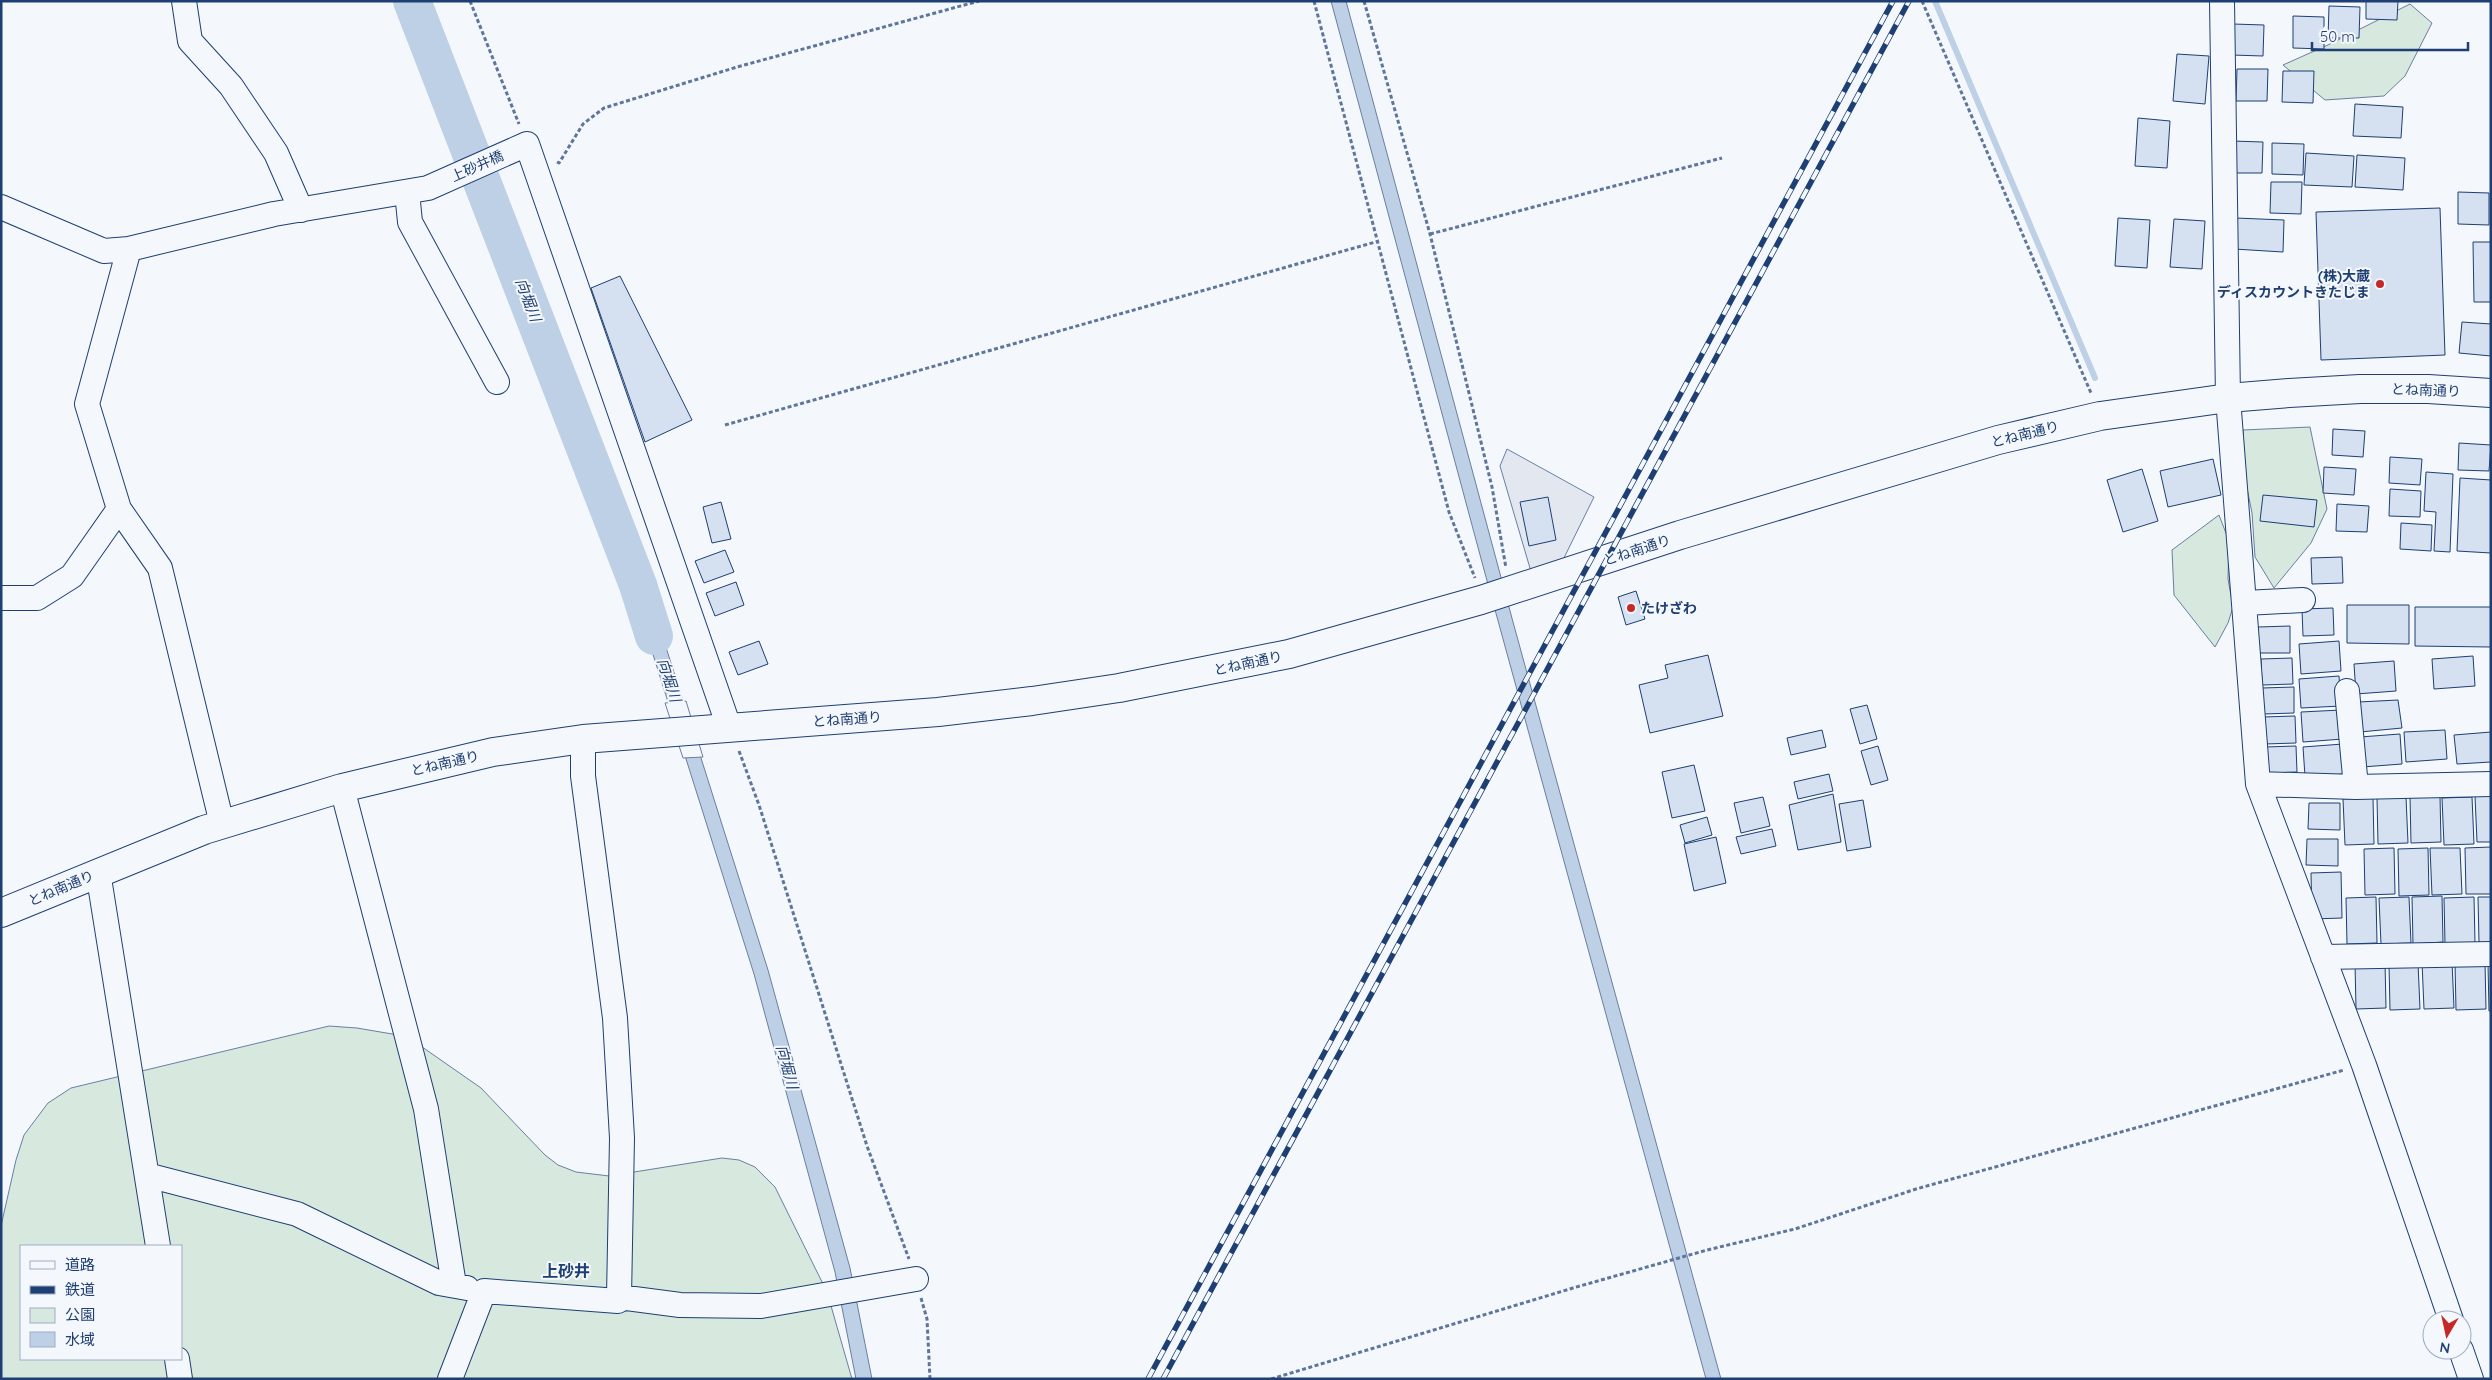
<svg xmlns="http://www.w3.org/2000/svg" width="2492" height="1380" font-family="Quicksand,'Noto Sans JP',sans-serif">
<style>
.green{fill:#d7e8df;stroke:#687fa3;fill-rule:evenodd}
.parking{fill:#e3e8f0;stroke:#687fa3}
.water{fill:#bed0e5;stroke:#687fa3}
.pier{fill:#f4f7fb;stroke:#687fa3}
.lines{fill:none;stroke-linecap:round;stroke-linejoin:round}
.stream{stroke:#bed0e5;stroke-width:6}
.river{stroke:#bed0e5;stroke-width:38}
.building{fill:#d5e0f0;stroke:#1d3f73}
.minor-casing{stroke:#1d3f73;stroke-width:26}
.major-casing{stroke:#1d3f73;stroke-width:30}
.path{stroke:#5e769c;stroke-width:3;stroke-dasharray:4 2.5;stroke-linecap:butt}
.minor{stroke:#f4f7fb;stroke-width:24}
.major{stroke:#f4f7fb;stroke-width:28}
.rail-casing{stroke:#1d3f73;stroke-width:5.5}
.rail{stroke:#f4f7fb;stroke-width:4;stroke-dasharray:11;stroke-linecap:butt}
.poi-dot{fill:#c62828;stroke:#f4f7fb;stroke-width:2}
.labels{text-anchor:middle;stroke-width:4;stroke-linejoin:round;paint-order:stroke}
.street-label{font-size:14px;fill:#1d3f73;stroke:#f4f7fb}
.poi-label{font-size:14px;font-weight:bold;fill:#1d3f73;stroke:#f4f7fb;text-anchor:end}
.water-label{font-size:15px;font-style:italic;fill:#1d3f73;stroke:#f4f7fb}
.quarter-label{font-size:16px;font-weight:bold;fill:#1d3f73;stroke:#f4f7fb}
</style>
<rect width="100%" height="100%" fill="#f4f7fb"/>
<!-- green -->
<path class="green" d="M2410,4l22,19 -27,53 -21,20 -59,4 -42,-35 47,-21z
M2310,427l17,82 -16,34 -37,45 -19,-31 -3,-44 -7,-35 -2,-48z
M2219,515l10,26 -1,38 5,28 -5,16 -13,24 -41,-52 -2,-45z
M329,1026l28,2 41,7 17,7 66,46 64,67 13,10 18,7 33,4 113,-18 17,2 16,7 20,20 52,105 25,87h-851v-153l15,-66 8,-25 24,-32 23,-15zM21,1246h160v113h-160z"/>
<!-- parking -->
<path class="parking" d="M1507,449l87,48 -35,71 -27,7 -32,-109z"/>
<!-- water -->
<path class="water" d="M1331,1h15l167,621 208,757h-15l-223,-813z
M646,584l122,386 82,298 22,111h-16l-21,-107 -81,-298 -122,-386z"/>
<!-- pier -->
<path class="pier" d="M686,701l17,56 -20,1 -18,-55z"/>
<g class="lines">
<!-- stream -->
<path class="stream" d="M1935,1l160,377"/>
<!-- river -->
<path class="river" d="M412,1l226,584 16,51"/>
</g>
<!-- building -->
<path class="building" d="M2366,1h32l-1,19 -31,-1z
M2329,6l31,1 -1,31h-31z
M2293,16l31,1v32l-31,-1z
M2233,24l31,1 -1,31 -31,-1z
M2177,54l32,2 -4,48 -32,-3z
M2237,69h31l-1,32h-31z
M2283,71h31l-1,32 -31,-1z
M2355,104l48,3 -2,31 -48,-2z
M2138,118l32,3 -3,47 -32,-2z
M2232,141l31,1 -1,31h-31z
M2272,143l32,1 -1,31 -31,-1z
M2306,153l48,3 -2,31 -48,-2z
M2357,155l48,3 -2,32 -48,-3z
M2271,182h31l-1,32 -31,-1z
M2458,192l31,1v32l-31,-1z
M2440,208l5,147 -124,5 -5,-148z
M2118,218l32,2 -3,48 -32,-2z
M2236,218l48,2 -1,32 -49,-3z
M2174,219l31,2 -3,48 -32,-2z
M2473,242h18v60h-17z
M620,276l72,144 -47,22 -54,-154z
M2462,322l29,2v32l-32,-3z
M2333,429l32,2 -2,26 -31,-2z
M2459,443l32,2 -2,26 -31,-1z
M2390,457l32,2 -2,26 -31,-2z
M2213,459l8,36 -53,12 -8,-36z
M2324,467l32,2 -2,26 -31,-2z
M2142,469l16,52 -35,11 -16,-52z
M2426,472l27,2 -3,78 -16,-1 2,-39 -12,-1z
M2460,478l31,2v73l-34,-2z
M2390,489l31,2 -1,26 -31,-1z
M2263,495l54,5 -3,27 -54,-6z
M1548,497l8,43 -27,6 -9,-44z
M721,502l10,37 -19,4 -9,-36z
M2337,504l32,2 -2,26 -31,-1z
M2401,523l31,2 -1,26 -31,-2z
M725,550l9,22 -30,11 -9,-22z
M2342,557l1,26 -31,1 -1,-26z
M736,582l8,23 -29,11 -9,-23z
M1636,591l9,28 -19,6 -8,-28z
M2347,605h62v39l-62,-1z
M2415,607h76v40l-76,-1z
M2333,608l1,27 -31,1 -1,-27z
M2290,626v27h-31l-1,-26z
M759,641l9,23 -30,11 -9,-23z
M2339,641l2,30 -40,3 -2,-30z
M1708,655l15,61 -73,17 -11,-48 29,-7 -3,-13z
M2473,656l2,30 -41,3 -2,-30z
M2292,658l1,26 -31,1 -1,-26z
M2394,661l2,30 -40,3 -2,-30z
M2339,676l2,30 -40,2 -2,-29z
M2294,687v26l-31,1 -1,-26z
M2398,700l4,28 -42,4 -2,-30z
M1867,705l10,34 -17,5 -10,-35z
M2341,710l2,29 -40,3 -2,-30z
M2295,716l1,27 -32,1 -1,-27z
M1822,730l4,17 -35,8 -4,-17z
M2445,730l2,29 -41,3 -2,-30z
M2491,732v30l-34,2 -3,-29z
M2400,734l2,30 -40,3 -2,-30z
M2343,744l2,30 -40,2 -2,-29z
M1878,746l10,34 -17,5 -10,-34z
M2296,746l1,26 -31,1 -1,-26z
M1694,765l11,46 -33,7 -10,-46z
M1829,774l4,17 -35,8 -4,-17z
M1833,794l8,48 -43,8 -9,-45z
M2440,796l1,46 -30,1 -1,-46z
M2475,796h16v46h-14z
M1763,797l7,29 -29,7 -7,-30z
M2406,797l2,46 -30,1 -1,-46z
M2472,797l2,47 -30,1 -2,-47z
M2373,798l1,46 -29,1 -2,-46z
M1863,800l8,47 -24,4 -8,-47z
M2309,803h31v27l-32,-1z
M1707,817l5,18 -27,8 -5,-18z
M1772,829l4,17 -35,8 -5,-17z
M1716,837l10,46 -32,8 -10,-47z
M2307,839h31v27l-32,-1z
M2491,847v47h-25l-1,-46z
M2394,848l1,46 -30,1 -1,-46z
M2428,848l1,47 -30,1 -1,-47z
M2430,848h30l2,46 -30,1z
M2341,872l1,46 -30,1 -1,-46z
M2442,896l1,46 -30,2 -1,-47z
M2376,897l1,46 -30,1 -1,-46z
M2409,897l2,46 -30,1 -2,-46z
M2474,897l1,46 -30,1 -1,-46z
M2478,897h13v46h-12z
M2385,962l1,46 -30,1 -1,-46z
M2422,962h30l2,46 -30,1z
M2485,962l1,47 -30,1 -1,-47z
M2418,963l2,46 -30,1 -1,-46z
M2488,964h3v47h-2z"/>
<g class="lines">
<defs>
<path id="minor" d="M184,1l6,40 41,45 45,67 25,57
M2222,1l6,397 30,386 106,281 87,255
M407,192l3,30 87,160
M1,207l103,44 25,-2 145,-35 154,-26 99,-44 202,583
M119,509l41,59 62,256
M1,598h36l35,-22 47,-67 -32,-105 42,-155
M2245,603l58,-3
M2347,691l9,96
M583,739v37l32,242 7,120 -3,159
M2258,784l98,3 135,-3
M342,788l84,321 28,176
M98,872l60,374
M2323,957l168,-3
M147,1175l150,39 142,69 28,5
M2461,1350l10,29
M177,1359l3,20
M450,1379l34,-88 134,10 1,-4 61,8 81,1 155,-27"/>
<path id="major" d="M1,913l203,-83 138,-42 151,-36 90,-13 355,-27 94,-11 87,-13 170,-34 192,-54 199,-65 318,-95 102,-24 128,-18 61,-5 71,-4h68l63,4"/>
</defs>
<!-- minor casing -->
<use href="#minor" class="minor-casing"/>
<!-- major casing -->
<use href="#major" class="major-casing"/>
<!-- path -->
<path class="path" d="M470,1l49,123
M1314,1l135,511 26,66
M1364,1l66,233 62,253 14,81
M1922,1l169,392
M557,162l2,1 24,-39 21,-16 133,-41 242,-66
M1430,234l292,-76
M725,425l654,-184
M739,751l20,54 108,341 42,113
M921,1298l6,21 3,60
M1271,1379l302,-91 134,-38 88,-21 121,-40 428,-119"/>
<!-- minor -->
<use href="#minor" class="minor"/>
<!-- major -->
<use href="#major" class="major"/>
<defs>
<path id="rail" d="M1148,1379l745,-1378
M1163,1379l746,-1378"/>
</defs>
<!-- rail casing -->
<use href="#rail" class="rail-casing"/>
<!-- rail -->
<use href="#rail" class="rail"/>
</g>
<!-- markers -->
<g class="poi-dot">
<circle cx="2380" cy="284" r="5"/>
<circle cx="1631" cy="608" r="5"/>
</g>
<g class="labels">
<!-- street labels -->
<g class="street-label">
<text transform="translate(477 166) rotate(-24)" y="5">上砂井橋</text>
<text transform="translate(2426 390) rotate(2)" y="5">とね南通り</text>
<text transform="translate(2025 434) rotate(-14)" y="5">とね南通り</text>
<text transform="translate(1637 550) rotate(-18)" y="5">とね南通り</text>
<text transform="translate(1248 663) rotate(-12)" y="5">とね南通り</text>
<text transform="translate(847 719) rotate(-4)" y="5">とね南通り</text>
<text transform="translate(445 763) rotate(-13)" y="5">とね南通り</text>
<text transform="translate(61 888) rotate(-23)" y="5">とね南通り</text>
</g>
<!-- poi labels -->
<g class="poi-label">
<text x="2370" y="281">(株)大蔵<tspan x="2370" dy="16">ディスカウントきたじま</tspan></text>
<text x="1641" y="613" text-anchor="start">たけざわ</text>
</g>
<!-- water labels -->
<g class="water-label">
<text transform="translate(528 300) rotate(69)" y="5">向堀川</text>
<text transform="translate(669 680) rotate(72)" y="5">向堀川</text>
<text transform="translate(787 1067) rotate(75)" y="5">向堀川</text>
</g>
<!-- quarter labels -->
<g class="quarter-label">
<text x="566" y="1277">上砂井</text>
</g>
</g>
<!-- border -->
<rect width="2492" height="1380" fill="none" stroke="#1d3f73" stroke-width="5"/>
<!-- legend -->
<rect x="20" y="1245" width="162" height="115" fill="#f4f7fb" stroke="#9eadc5"/>
<rect x="30" y="1261" width="25" height="8" fill="#f4f7fb" stroke="#9eadc5"/>
<text x="65" y="1270" font-size="15" fill="#1d3f73">道路</text>
<rect x="30" y="1286" width="25" height="8" fill="#1d3f73" stroke="#9eadc5"/>
<text x="65" y="1295" font-size="15" fill="#1d3f73">鉄道</text>
<rect x="30" y="1308" width="25" height="15" fill="#d7e8df" stroke="#9eadc5"/>
<text x="65" y="1320" font-size="15" fill="#1d3f73">公園</text>
<rect x="30" y="1332" width="25" height="15" fill="#bed0e5" stroke="#9eadc5"/>
<text x="65" y="1345" font-size="15" fill="#1d3f73">水域</text>
<!-- north arrow -->
<g transform="translate(2447 1335) rotate(189)"><circle r="24" fill="#f4f7fb" stroke="#9eadc5"/>
<path d="M0-4L9 19L0 12L-9 19Z" fill="#c62828"/>
<text y="-8" font-size="14" font-weight="bold" text-anchor="middle" fill="#1d3f73">N</text>
</g>
<!-- scale -->
<path d="M2312 42v8h156v-8" fill="none" stroke="#1d3f73" stroke-width="2.5"/>
<text x="2320" y="42" font-size="15" fill="#1d3f73" stroke="#f4f7fb" stroke-width="4" paint-order="stroke">50 m</text>
</svg>
